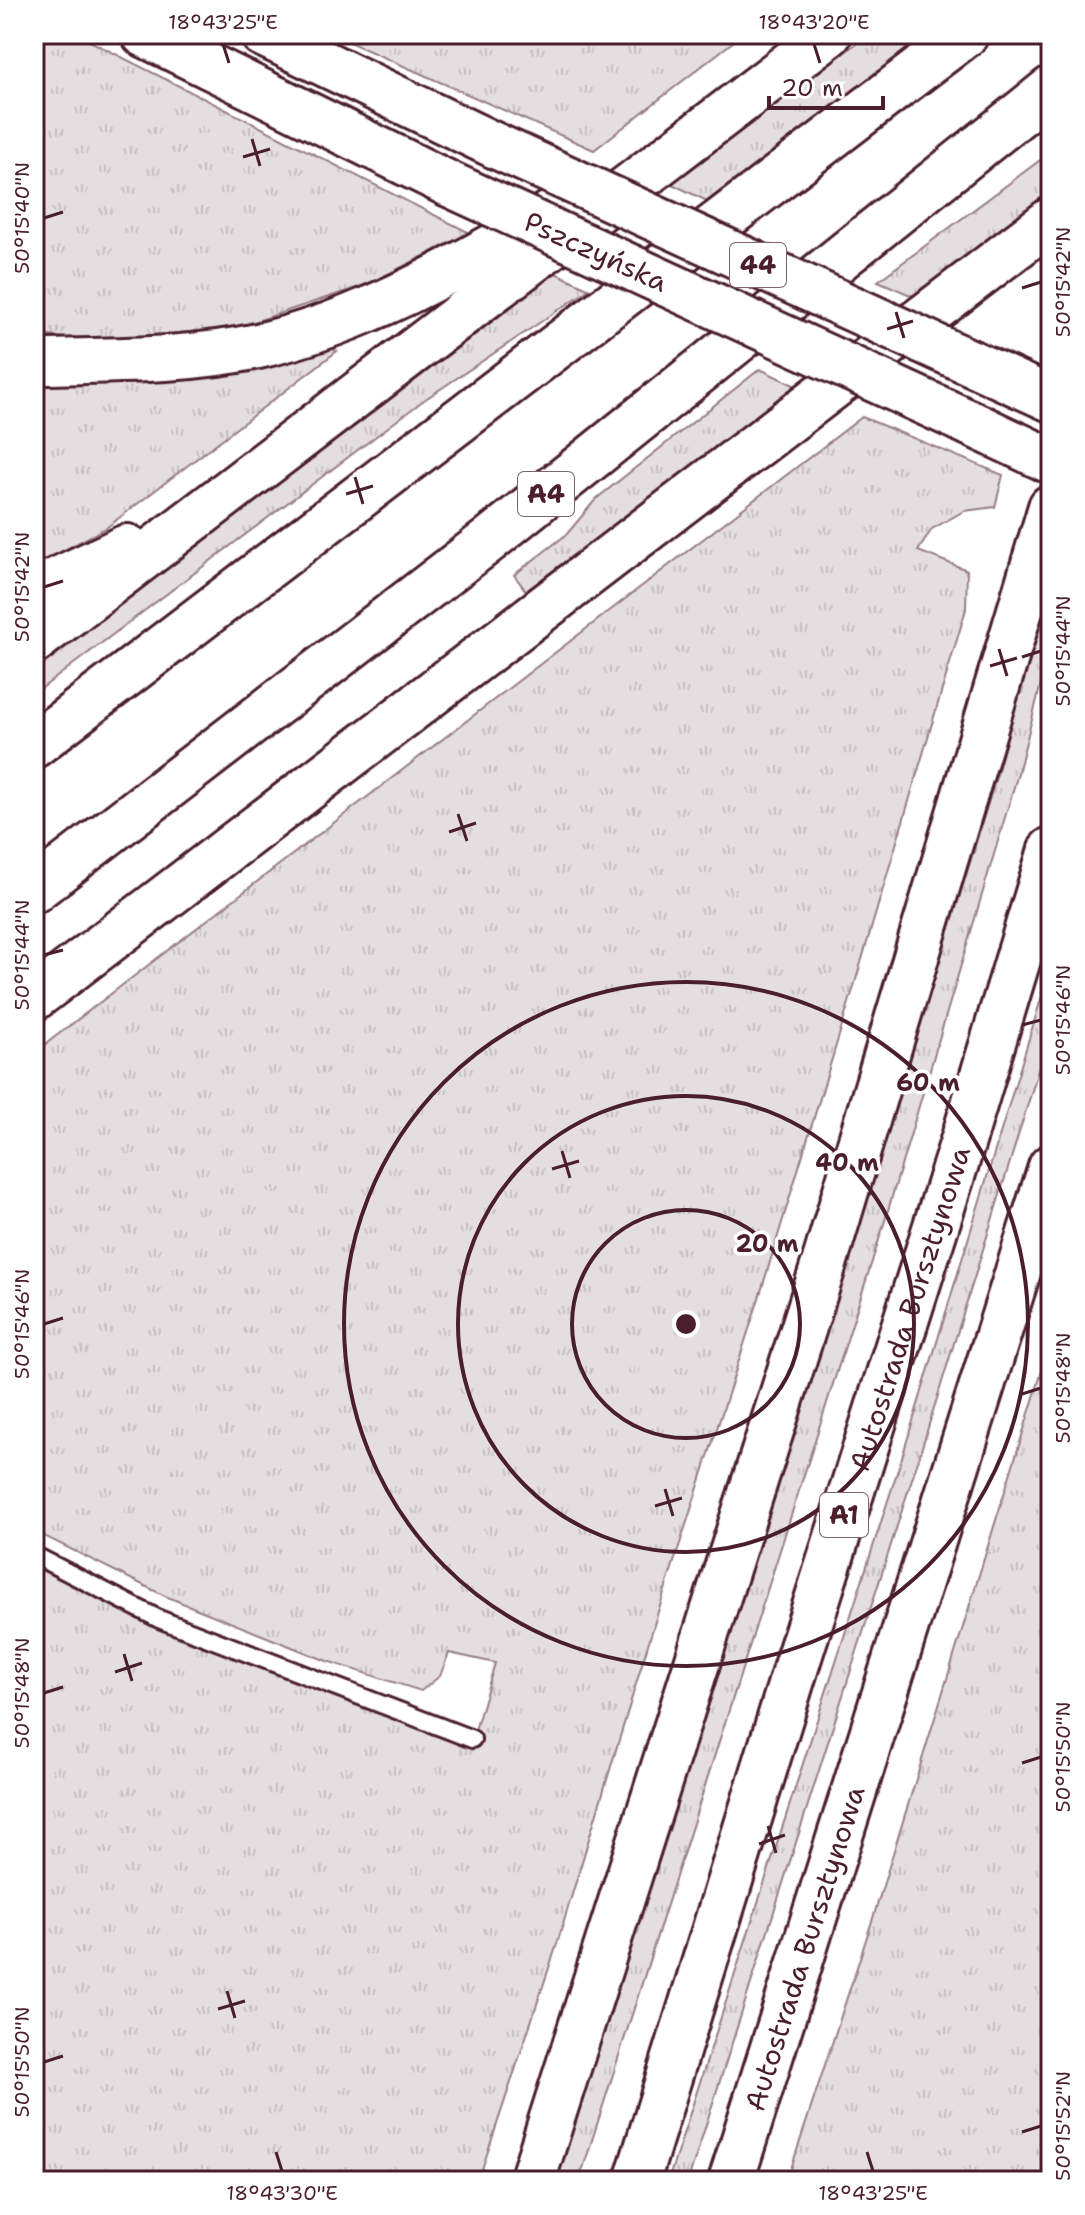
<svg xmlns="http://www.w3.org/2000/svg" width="1085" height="2215" font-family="'Shantell Sans',sans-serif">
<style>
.grass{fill:url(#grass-tufts);stroke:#987e86;stroke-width:2}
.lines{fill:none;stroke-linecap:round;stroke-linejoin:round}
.lane-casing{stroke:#4a1f2b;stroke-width:22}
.primary-casing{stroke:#4a1f2b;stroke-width:50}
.highway-casing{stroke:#4a1f2b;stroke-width:50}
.lane{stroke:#fff;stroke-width:16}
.primary{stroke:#fff;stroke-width:44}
.highway{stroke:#fff;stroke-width:44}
.primary-bridge-casing{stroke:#4a1f2b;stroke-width:50;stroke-linecap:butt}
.primary-bridge{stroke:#fff;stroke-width:44}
.ticks{fill:none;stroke:#4a1f2b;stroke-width:3}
.ring{fill:none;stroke:#4a1f2b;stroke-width:4}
.labels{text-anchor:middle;stroke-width:7;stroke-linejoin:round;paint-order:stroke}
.shield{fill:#fff;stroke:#80626b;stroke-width:2}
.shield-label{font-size:26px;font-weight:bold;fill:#4a1f2b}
.street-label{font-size:28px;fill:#4a1f2b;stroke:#fff}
.centre{fill:#4a1f2b;stroke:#fff;stroke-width:4}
.ring-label{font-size:24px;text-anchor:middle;font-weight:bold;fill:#4a1f2b;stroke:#fff;stroke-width:7;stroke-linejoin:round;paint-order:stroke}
.neatline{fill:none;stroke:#4a1f2b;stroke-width:3}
.ticks-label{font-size:20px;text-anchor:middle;fill:#4a1f2b}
</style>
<defs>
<pattern id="grass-tufts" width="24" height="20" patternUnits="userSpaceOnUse" patternTransform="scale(2)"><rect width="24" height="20" fill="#e5dee0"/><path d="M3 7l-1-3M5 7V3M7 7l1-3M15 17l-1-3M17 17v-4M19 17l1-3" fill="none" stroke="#c6bec0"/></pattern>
</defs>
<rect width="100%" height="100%" fill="#fff"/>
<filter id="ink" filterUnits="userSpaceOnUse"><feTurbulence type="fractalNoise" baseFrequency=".0125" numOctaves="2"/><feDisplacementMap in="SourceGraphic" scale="16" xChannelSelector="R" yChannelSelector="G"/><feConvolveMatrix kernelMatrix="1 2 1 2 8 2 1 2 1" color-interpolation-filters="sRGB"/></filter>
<g filter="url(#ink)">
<!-- grass -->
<path class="grass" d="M34,34h42l394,199 -102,51 -133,44 -144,13 -57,-7z
M331,34h412l-149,116z
M869,34h60l-222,167 -37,-18z
M1051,152v42l-136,103 -37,-16z
M551,271l39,18 -166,111 -390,294v-22z
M322,346l15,5 -231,177 -72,38v-187z
M760,369l38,18 -272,204 -12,-16 53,-41 29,-35z
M862,417l141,58 -8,32 -31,4 -32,18 -14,22 49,19 -1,39 -114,384 -93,305 -102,317 -100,329 -79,237h-444v-617l153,74 283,109 25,-84 -46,-10 -9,23 -19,15 -94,-30 -162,-65 -131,-65v-478z
M1045,599l6,1v45l-34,132 -134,450 -304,954h-24l304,-957 138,-450z
M1051,966v63l-133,431 -230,721h-20l235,-727z
M1051,1342v839h-264l87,-266z"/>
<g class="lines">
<defs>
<path id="lane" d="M34,1555l125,64 313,120"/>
<path id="primary" d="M144,34l303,149
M263,34l233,112
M1020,385l31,14
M970,423l81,38"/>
<g id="highway">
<path d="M34,361l11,1c71,-2 143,-1 213,-16 110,-25 207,-83 304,-139"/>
<path d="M34,591l93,-44"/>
<path d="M34,641l795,-607"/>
<path d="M34,745l932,-711"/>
<path d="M34,890l454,-349 563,-452"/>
<path d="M34,998l1017,-778"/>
<path d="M532,2181l292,-917 227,-757"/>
<path id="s1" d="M637,2181l162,-524 165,-519 87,-288"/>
<path id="s2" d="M731,2181l320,-1014"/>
</g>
</defs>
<!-- lane casing -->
<use href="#lane" class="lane-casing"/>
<!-- primary casing -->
<use href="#primary" class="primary-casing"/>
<!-- highway casing -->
<use href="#highway" class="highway-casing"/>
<!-- lane -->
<use href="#lane" class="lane"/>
<!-- primary -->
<use href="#primary" class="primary"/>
<!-- highway -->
<use href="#highway" class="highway"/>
<defs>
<g id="primary-bridge">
<path d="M496,146l524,239"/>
<path id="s3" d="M447,183l523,240"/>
</g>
</defs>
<!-- primary-bridge casing -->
<use href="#primary-bridge" class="primary-bridge-casing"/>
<!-- primary-bridge -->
<use href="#primary-bridge" class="primary-bridge"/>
</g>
</g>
<!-- ticks -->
<path class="ticks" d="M223,44l6,19M814,44l6,19M252,139l8,27M243,157l27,-8M44,218l19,-6M1022,288l19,-6M896,312l8,26M887,329l26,-8M355,477l8,27M346,494l27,-8M44,587l19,-6M999,649l8,27M1022,657l19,-6M990,666l27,-8M458,814l9,27M449,832l27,-9M44,955l19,-5M1022,1025l19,-5M562,1151l8,27M552,1169l27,-8M44,1324l19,-6M1022,1394l19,-6M665,1489l8,27M655,1506l27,-8M124,1654l8,27M115,1672l27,-9M44,1693l19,-6M1022,1763l19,-6M768,1826l8,27M759,1844l26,-9M227,1991l8,27M218,2009l27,-8M44,2062l19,-6M1022,2132l19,-6M276,2152l6,19M867,2152l6,19"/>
<!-- distance rings -->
<g class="ring">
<circle cx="686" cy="1324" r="114"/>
<circle cx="686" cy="1324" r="228"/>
<circle cx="686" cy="1324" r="342"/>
</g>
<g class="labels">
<!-- shield labels -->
<g class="shield">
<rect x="730" y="243" width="56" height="44" rx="6"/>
<rect x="518" y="472" width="56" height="44" rx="6"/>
<rect x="820" y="1493" width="48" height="44" rx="6"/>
</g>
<g class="shield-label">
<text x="758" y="274">44</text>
<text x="546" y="503">A4</text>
<text x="844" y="1524">A1</text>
</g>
<!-- street labels -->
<g class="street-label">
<text dy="10" stroke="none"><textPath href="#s3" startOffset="164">Pszczyńska</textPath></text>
<text dy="10" stroke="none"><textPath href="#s1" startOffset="914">Autostrada Bursztynowa</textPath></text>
<text dy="10" stroke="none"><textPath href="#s2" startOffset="244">Autostrada Bursztynowa</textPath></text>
</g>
</g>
<circle cx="686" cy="1324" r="12" class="centre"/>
<g class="ring-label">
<text x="928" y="1091">60 m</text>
<text x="847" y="1171">40 m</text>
<text x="767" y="1252">20 m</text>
</g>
<!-- margin -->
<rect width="1085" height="2215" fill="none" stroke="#fff" stroke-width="88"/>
<!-- scale -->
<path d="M769 96v12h114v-12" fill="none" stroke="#4a1f2b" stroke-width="4"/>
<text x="781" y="96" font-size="24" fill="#4a1f2b" stroke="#ffffff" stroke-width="6" paint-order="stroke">20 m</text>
<rect x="44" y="44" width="997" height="2127" class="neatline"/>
<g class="ticks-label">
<text x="223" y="29">18°43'25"E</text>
<text x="814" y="29">18°43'20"E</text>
<text transform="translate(22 218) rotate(-90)" y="7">50°15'40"N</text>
<text transform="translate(1063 282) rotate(-90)" y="7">50°15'42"N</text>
<text transform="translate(22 587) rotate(-90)" y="7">50°15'42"N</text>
<text transform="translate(1063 651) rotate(-90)" y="7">50°15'44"N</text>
<text transform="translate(22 955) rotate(-90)" y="7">50°15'44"N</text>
<text transform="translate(1063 1020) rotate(-90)" y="7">50°15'46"N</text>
<text transform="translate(22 1324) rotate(-90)" y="7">50°15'46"N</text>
<text transform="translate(1063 1388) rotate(-90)" y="7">50°15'48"N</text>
<text transform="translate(22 1693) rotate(-90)" y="7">50°15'48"N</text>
<text transform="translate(1063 1757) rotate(-90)" y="7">50°15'50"N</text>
<text transform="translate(22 2062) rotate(-90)" y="7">50°15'50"N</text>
<text transform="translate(1063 2126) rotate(-90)" y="7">50°15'52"N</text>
<text x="282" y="2200">18°43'30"E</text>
<text x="873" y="2200">18°43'25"E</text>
</g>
</svg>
